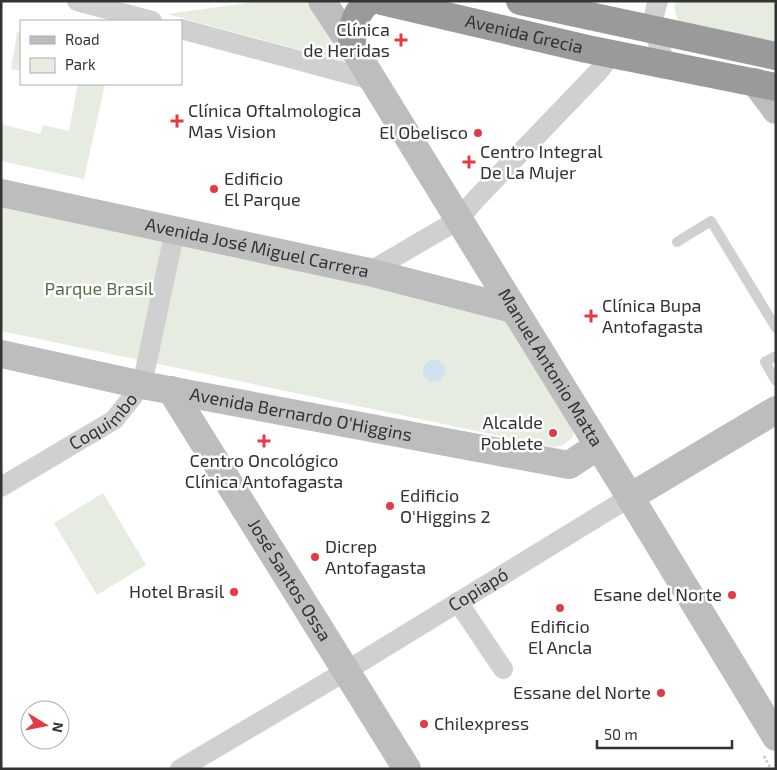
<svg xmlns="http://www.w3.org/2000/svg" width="777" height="770" font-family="'Exo 2',sans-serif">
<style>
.green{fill:#e6ecdf}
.water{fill:#cfe2ee}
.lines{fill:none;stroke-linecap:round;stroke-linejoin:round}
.path{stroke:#cdcdcd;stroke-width:3;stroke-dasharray:2.5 2.5;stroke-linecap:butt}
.lane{stroke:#d0d0d0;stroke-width:10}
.street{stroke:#d0d0d0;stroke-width:20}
.secondary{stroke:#bdbdbd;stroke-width:28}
.highway{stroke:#9a9a9a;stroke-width:28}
.poi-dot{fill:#e63946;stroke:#fff;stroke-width:2}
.labels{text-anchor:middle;stroke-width:5;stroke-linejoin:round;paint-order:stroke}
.poi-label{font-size:18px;fill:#333;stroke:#fff;text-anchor:start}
.street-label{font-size:18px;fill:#333;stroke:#fff}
.park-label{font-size:18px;fill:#56703f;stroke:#fff}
</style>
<rect width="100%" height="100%" fill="#fff"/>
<!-- green -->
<path class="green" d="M261,1h51l36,62 -181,-49z
M677,1h99v44l-97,-20 -5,-18z
M17,32l4,1v38l-10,-2z
M78,84h27l-21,95 -83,-18v-37l39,10 3,-9 26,6z
M1,206l509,109 65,108 -2,14 -10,8 -10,2 -552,-116z
M103,493l43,72 -49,30 -43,-72z"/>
<!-- water -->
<path class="water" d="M423 371a11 11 0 1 1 22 0a11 11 0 1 1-22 0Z"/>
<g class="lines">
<!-- path -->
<path class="path" d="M764,756l7,13"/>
<!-- lane -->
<path class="lane" d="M677,242l34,-21 65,107
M776,356l-11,6 11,19"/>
<!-- street -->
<g class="street">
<path d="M77,1l75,20"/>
<path d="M658,1c-10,27 -1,39 9,64"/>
<path d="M181,29l191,51"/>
<path d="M369,272l89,-52 18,-21 122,-127 14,-18"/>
<path id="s1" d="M1,487l113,-67 28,-35 33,-155"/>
<path d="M458,602l45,67"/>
<path id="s2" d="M180,769l166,-98 284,-174"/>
</g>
<!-- secondary -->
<g class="secondary">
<path id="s3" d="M322,1l30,45 278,451 146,240"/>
<path d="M755,82l21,28"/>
<path id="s4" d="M1,193l368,79 144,37"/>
<path id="s5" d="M1,354l141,31 427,80 29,-19"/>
<path id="s6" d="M171,390l236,379"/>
<path d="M630,497l146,-87"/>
</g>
<!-- highway -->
<g class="highway">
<path id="s7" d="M382,1l205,48 189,38"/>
<path d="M520,1l256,55"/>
<path d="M352,46c0,-18 2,-33 17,-45"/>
</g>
</g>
<!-- markers -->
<g class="poi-dot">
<path d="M398.5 32.5h5v5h5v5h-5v5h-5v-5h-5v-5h5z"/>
<path d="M174.5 113.5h5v5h5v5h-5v5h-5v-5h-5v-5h5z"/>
<circle cx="478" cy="133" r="5"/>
<path d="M466.5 154.5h5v5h5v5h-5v5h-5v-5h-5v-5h5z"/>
<circle cx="214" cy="189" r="5"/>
<path d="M588.5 308.5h5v5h5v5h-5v5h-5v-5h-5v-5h5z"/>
<circle cx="553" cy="433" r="5"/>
<path d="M261.5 433.5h5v5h5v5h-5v5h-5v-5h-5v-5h5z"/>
<circle cx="390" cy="506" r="5"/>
<circle cx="315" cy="557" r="5"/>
<circle cx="234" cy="592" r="5"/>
<circle cx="732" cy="595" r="5"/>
<circle cx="560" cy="608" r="5"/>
<circle cx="661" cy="693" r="5"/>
<circle cx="424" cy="724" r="5"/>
</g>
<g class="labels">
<!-- poi labels -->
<g class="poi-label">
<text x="390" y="36" text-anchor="end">Clínica<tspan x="390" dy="21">de Heridas</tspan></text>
<text x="188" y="117">Clínica Oftalmologica<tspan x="188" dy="21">Mas Vision</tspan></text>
<text x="468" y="139" text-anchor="end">El Obelisco</text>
<text x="480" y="158">Centro Integral<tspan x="480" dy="21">De La Mujer</tspan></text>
<text x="224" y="185">Edificio<tspan x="224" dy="21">El Parque</tspan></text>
<text x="602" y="312">Clínica Bupa<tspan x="602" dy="21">Antofagasta</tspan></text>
<text x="543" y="429" text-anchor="end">Alcalde<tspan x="543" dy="21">Poblete</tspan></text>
<text x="264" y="467" text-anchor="middle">Centro Oncológico<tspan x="264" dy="21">Clínica Antofagasta</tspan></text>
<text x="400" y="502">Edificio<tspan x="400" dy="21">O'Higgins 2</tspan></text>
<text x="325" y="553">Dicrep<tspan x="325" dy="21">Antofagasta</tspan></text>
<text x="224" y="598" text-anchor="end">Hotel Brasil</text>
<text x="722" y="601" text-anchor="end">Esane del Norte</text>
<text x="560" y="633" text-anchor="middle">Edificio<tspan x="560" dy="21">El Ancla</tspan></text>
<text x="651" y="699" text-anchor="end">Essane del Norte</text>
<text x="434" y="730">Chilexpress</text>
</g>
<!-- street labels -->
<g class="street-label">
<text dy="6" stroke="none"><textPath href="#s7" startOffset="146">Avenida Grecia</textPath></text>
<text dy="6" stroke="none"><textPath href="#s4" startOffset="262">Avenida José Miguel Carrera</textPath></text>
<text dy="6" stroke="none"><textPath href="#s3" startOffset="432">Manuel Antonio Matta</textPath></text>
<text dy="6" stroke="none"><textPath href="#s5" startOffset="306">Avenida Bernardo O'Higgins</textPath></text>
<text dy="6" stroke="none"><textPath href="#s1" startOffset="122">Coquimbo</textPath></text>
<text dy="6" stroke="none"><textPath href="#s6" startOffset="224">José Santos Ossa</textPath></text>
<text dy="6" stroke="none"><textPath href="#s2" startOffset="348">Copiapó</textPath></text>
</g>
<!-- park labels -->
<g class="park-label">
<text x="99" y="295">Parque Brasil</text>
</g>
</g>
<!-- border -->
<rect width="777" height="770" fill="none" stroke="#333333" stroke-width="5"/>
<!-- legend -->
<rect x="20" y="20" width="162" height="65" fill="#ffffff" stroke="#adadad"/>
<rect x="30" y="36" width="25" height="8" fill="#bdbdbd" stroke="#adadad"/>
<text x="65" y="45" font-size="15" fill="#333333">Road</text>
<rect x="30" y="58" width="25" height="15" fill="#e6ecdf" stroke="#adadad"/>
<text x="65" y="70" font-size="15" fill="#333333">Park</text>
<!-- north arrow -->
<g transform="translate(45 725) rotate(100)"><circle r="24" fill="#ffffff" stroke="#adadad"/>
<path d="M0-4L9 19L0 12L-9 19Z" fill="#e63946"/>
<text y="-8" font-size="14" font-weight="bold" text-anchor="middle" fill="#333333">N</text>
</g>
<!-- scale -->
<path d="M597 740v8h135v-8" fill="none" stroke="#333333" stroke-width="2.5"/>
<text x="604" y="740" font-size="15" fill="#333333" stroke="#ffffff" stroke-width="4" paint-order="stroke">50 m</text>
</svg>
